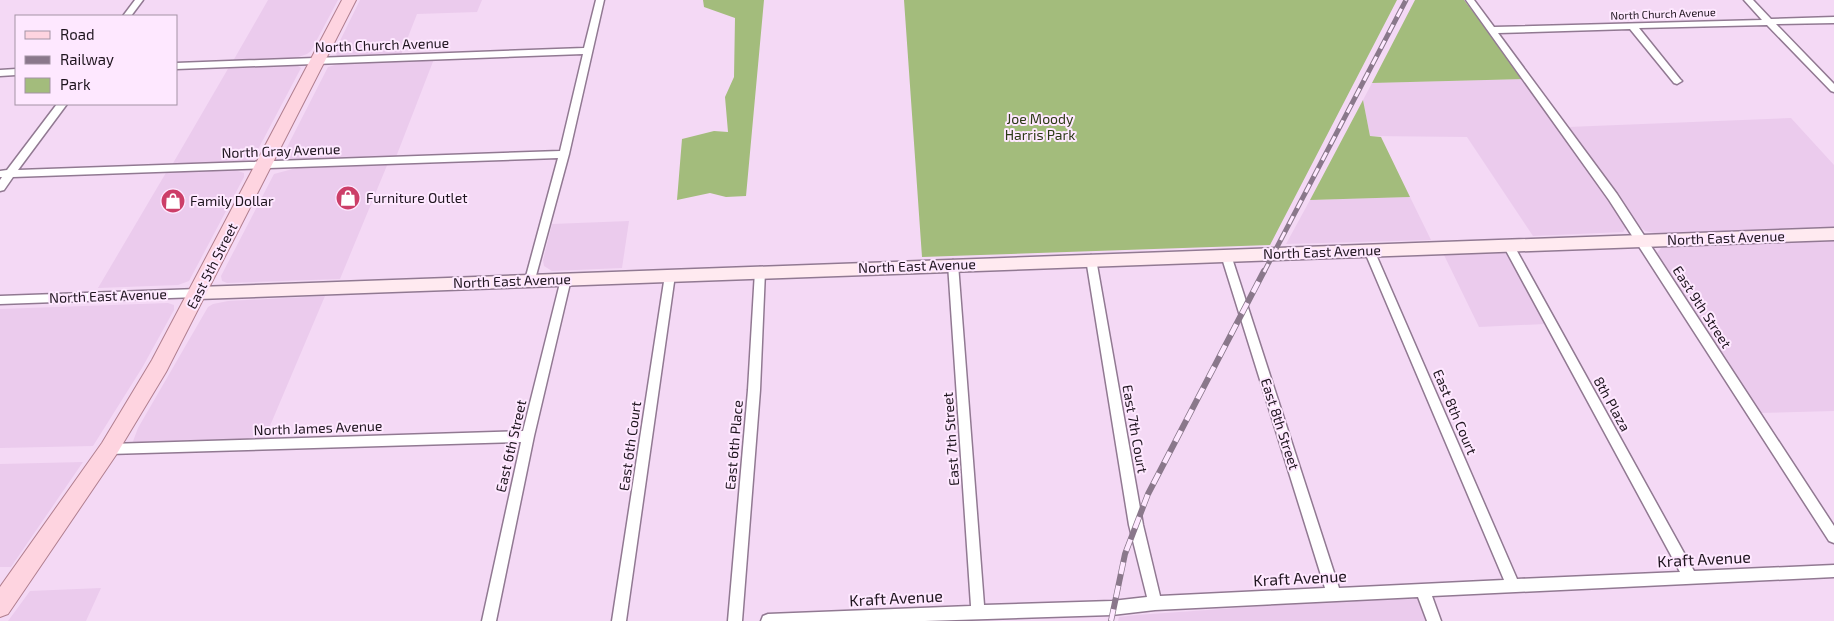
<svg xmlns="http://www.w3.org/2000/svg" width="1834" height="621" font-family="'Exo 2',sans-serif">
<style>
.built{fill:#ebcbed}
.green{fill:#a3bc7c}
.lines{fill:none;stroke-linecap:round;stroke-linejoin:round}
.minor-casing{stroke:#917992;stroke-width:3}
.secondary-casing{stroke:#917992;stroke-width:3}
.primary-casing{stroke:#b07f8f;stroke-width:2}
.minor{fill:#fff;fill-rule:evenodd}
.secondary{fill:#ffeaf0;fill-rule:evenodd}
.primary{fill:#fed4e0;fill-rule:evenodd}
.rail-far1-casing{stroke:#8a788b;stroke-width:5}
.rail-casing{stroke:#8a788b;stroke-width:6}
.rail-far1{stroke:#fee8ff;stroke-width:3;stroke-dasharray:9;stroke-linecap:butt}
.rail{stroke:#fee8ff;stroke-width:4.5;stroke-dasharray:12;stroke-linecap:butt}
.labels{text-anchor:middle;stroke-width:4;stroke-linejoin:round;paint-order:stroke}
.far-street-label{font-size:11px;fill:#1e141e;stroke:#fee8ff}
.street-label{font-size:14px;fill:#1e141e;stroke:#fee8ff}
.park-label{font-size:14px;fill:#2d3a16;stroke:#fee8ff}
.poi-label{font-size:14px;fill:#1e141e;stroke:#fee8ff;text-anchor:start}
.near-street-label{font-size:16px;fill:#1e141e;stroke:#fee8ff}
</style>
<rect width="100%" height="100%" fill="#f4d9f5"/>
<!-- built -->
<path class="built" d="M268,0h70l-27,51 -4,3 -14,5 -60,2z
M360,0h122l-5,12 -60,2 -16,41 -64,1 -2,-5z
M434,59l-38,98 -106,3 -8,-3 46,-90 14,-4z
M279,66h19l3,2 -47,89 -13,5 -69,3 57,-98z
M1525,79l102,147 -4,6 -90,4 -66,-99 -97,-1 -7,-36 9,-17z
M1791,118l43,47v62l-175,7 -14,-3 -7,-6 -70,-98z
M388,163l-48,116 -113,4 -5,-2 -1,-5 53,-102 26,-7z
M232,169l12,4v4l-55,104 -11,4 -80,3 69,-117z
M1410,197l21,43 -145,4 24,-44z
M629,221l-7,47 -70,3 -8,-5 -1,-6 9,-36z
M1834,241v170l-76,2 -101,-158v-2l5,-6 10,-1z
M1505,253l3,2 37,69 -66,3 -35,-72z
M325,296l-61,144 -132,4 6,-16 70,-121 5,-3 15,-3z
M168,303l6,2v5l-32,58 -49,78 -93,2v-139z
M83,462l-72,105h-11v-103z
M101,588l-15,33h-78l22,-30z
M1422,598l8,23h-312l1,-4 17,-2 200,-14z"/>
<!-- green -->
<path class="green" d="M703,0h61l-18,196 -20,1 -16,-4 -33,7 5,-61 32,-8 14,1 -3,-35 9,-20 1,-59 -31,-11z
M904,0h493l-127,245 -348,12z
M1415,0h49l61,79 -153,4z
M1363,100l7,36 11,1 29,60 -100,3z"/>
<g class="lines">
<defs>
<path id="minor" d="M135,0h8l-12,16h-8z
M596,0h8l-35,154 -35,129 -4,1 -5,-4 33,-122 -545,19 -9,13 -4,1v-11l2,-3h-2v-6l7,-1 50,-66h10l-49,66 542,-19 23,-97 -407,15v-6l408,-15z
M1466,0h8l20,27 268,-7 -18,-20h9l18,19 63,-2v6l-58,1 58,60v8l-3,-1 -64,-66 -128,3 41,51 2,2 -5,3 -3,-1 -44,-54 -132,4 119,161 217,332v17l-5,-2 -220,-341z
M16,69v6l-16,1v-6z
M1508,241l4,1 182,329 140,-6v12l-402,19 9,25h-14l-9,-24 -263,13 -43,5 -187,6h-164l2,-5 5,-2 203,-8 -23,-342 5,-4 5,4 26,341 128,-4 35,-4 -18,-72 -43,-266 5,-4 5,4 47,266 17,71 165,-8 -104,-333 5,-4 5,4 108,333 165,-8 -140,-330 5,-4 5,4 143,329 163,-7 -177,-327z
M760,267l5,4 -5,119 -18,231h-14l20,-231 7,-119z
M670,271l5,4 -49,346h-14l53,-346z
M566,275l5,4 -37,157 -38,185h-14l39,-179 -412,12 -4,-1 -2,-4 2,-4 4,-1 414,-13 38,-152z
M198,289l6,4 -6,4 -198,7v-8z"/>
<path id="secondary" d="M1834,228v12l-1636,59 -6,-2 -2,-4 2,-4 6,-2z"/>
<path id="primary" d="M342,0h14l-190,372 -50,83 -108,159 -8,3v-30l102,-144 50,-83z"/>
</defs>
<!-- minor casing -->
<use href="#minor" class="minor-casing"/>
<!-- secondary casing -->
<use href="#secondary" class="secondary-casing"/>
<!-- primary casing -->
<use href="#primary" class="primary-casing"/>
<!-- minor -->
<use href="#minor" class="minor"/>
<!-- secondary -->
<use href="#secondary" class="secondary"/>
<!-- primary -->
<use href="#primary" class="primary"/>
<defs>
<path id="rail-far1" d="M1264,272l142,-272"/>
<path id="rail" d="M1111,621l14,-67 23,-60 116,-223"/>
</defs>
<!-- rail-far1 casing -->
<use href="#rail-far1" class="rail-far1-casing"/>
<!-- rail casing -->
<use href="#rail" class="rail-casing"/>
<!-- rail-far1 -->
<use href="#rail-far1" class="rail-far1"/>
<!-- rail -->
<use href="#rail" class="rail"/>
</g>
<!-- icons -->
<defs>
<symbol id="shop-disc" viewBox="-11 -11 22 22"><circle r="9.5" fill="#cc3e68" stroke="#fee8ff"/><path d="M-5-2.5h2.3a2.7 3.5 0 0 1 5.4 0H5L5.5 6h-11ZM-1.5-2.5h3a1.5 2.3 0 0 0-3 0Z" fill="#fff"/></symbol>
</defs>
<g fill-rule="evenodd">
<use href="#shop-disc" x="334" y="184" width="28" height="28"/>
<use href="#shop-disc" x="159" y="187" width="28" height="28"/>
</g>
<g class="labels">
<!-- far-street labels -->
<g class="far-street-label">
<text transform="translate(1663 14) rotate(-2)" y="4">North Church Avenue</text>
</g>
<!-- street labels -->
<g class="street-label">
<text transform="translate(382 45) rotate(-2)" y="5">North Church Avenue</text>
<text transform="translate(281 151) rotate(-2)" y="5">North Gray Avenue</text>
<text transform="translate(1726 238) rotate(-2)" y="5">North East Avenue</text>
<text transform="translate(1322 252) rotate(-2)" y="5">North East Avenue</text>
<text transform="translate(212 266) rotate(-63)" y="5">East 5th Street</text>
<text transform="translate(917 266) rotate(-2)" y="5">North East Avenue</text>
<text transform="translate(512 281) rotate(-2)" y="5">North East Avenue</text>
<text transform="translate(108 296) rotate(-2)" y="5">North East Avenue</text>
<text transform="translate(1702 307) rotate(57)" y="5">East 9th Street</text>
<text transform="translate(1612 404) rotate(61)" y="5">8th Plaza</text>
<text transform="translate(1455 412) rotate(67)" y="5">East 8th Court</text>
<text transform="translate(1280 424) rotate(72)" y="5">East 8th Street</text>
<text transform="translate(318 428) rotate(-2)" y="5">North James Avenue</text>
<text transform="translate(1135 429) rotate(80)" y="5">East 7th Court</text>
<text transform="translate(951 439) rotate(-94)" y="5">East 7th Street</text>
<text transform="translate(734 445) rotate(-85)" y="5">East 6th Place</text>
<text transform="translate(511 446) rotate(-77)" y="5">East 6th Street</text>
<text transform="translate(630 446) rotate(-82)" y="5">East 6th Court</text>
</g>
<!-- park labels -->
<g class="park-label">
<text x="1040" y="124">Joe Moody<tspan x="1040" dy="16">Harris Park</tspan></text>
</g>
<!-- poi labels -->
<g class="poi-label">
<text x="366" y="203">Furniture Outlet</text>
<text x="190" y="206">Family Dollar</text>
</g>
<!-- near-street labels -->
<g class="near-street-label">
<text transform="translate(1704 559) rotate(-3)" y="6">Kraft Avenue</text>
<text transform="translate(1300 578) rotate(-3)" y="6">Kraft Avenue</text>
<text transform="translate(896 598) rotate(-3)" y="6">Kraft Avenue</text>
</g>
</g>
<!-- legend -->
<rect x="15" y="15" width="162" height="90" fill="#fee8ff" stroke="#a493a5"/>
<rect x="25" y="31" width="25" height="8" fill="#fed4e0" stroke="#a493a5"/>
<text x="60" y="40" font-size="15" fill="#1e141e">Road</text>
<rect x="25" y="56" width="25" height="8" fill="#8a788b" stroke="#a493a5"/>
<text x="60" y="65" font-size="15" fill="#1e141e">Railway</text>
<rect x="25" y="78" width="25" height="15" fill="#a3bc7c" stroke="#a493a5"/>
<text x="60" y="90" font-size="15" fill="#1e141e">Park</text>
</svg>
